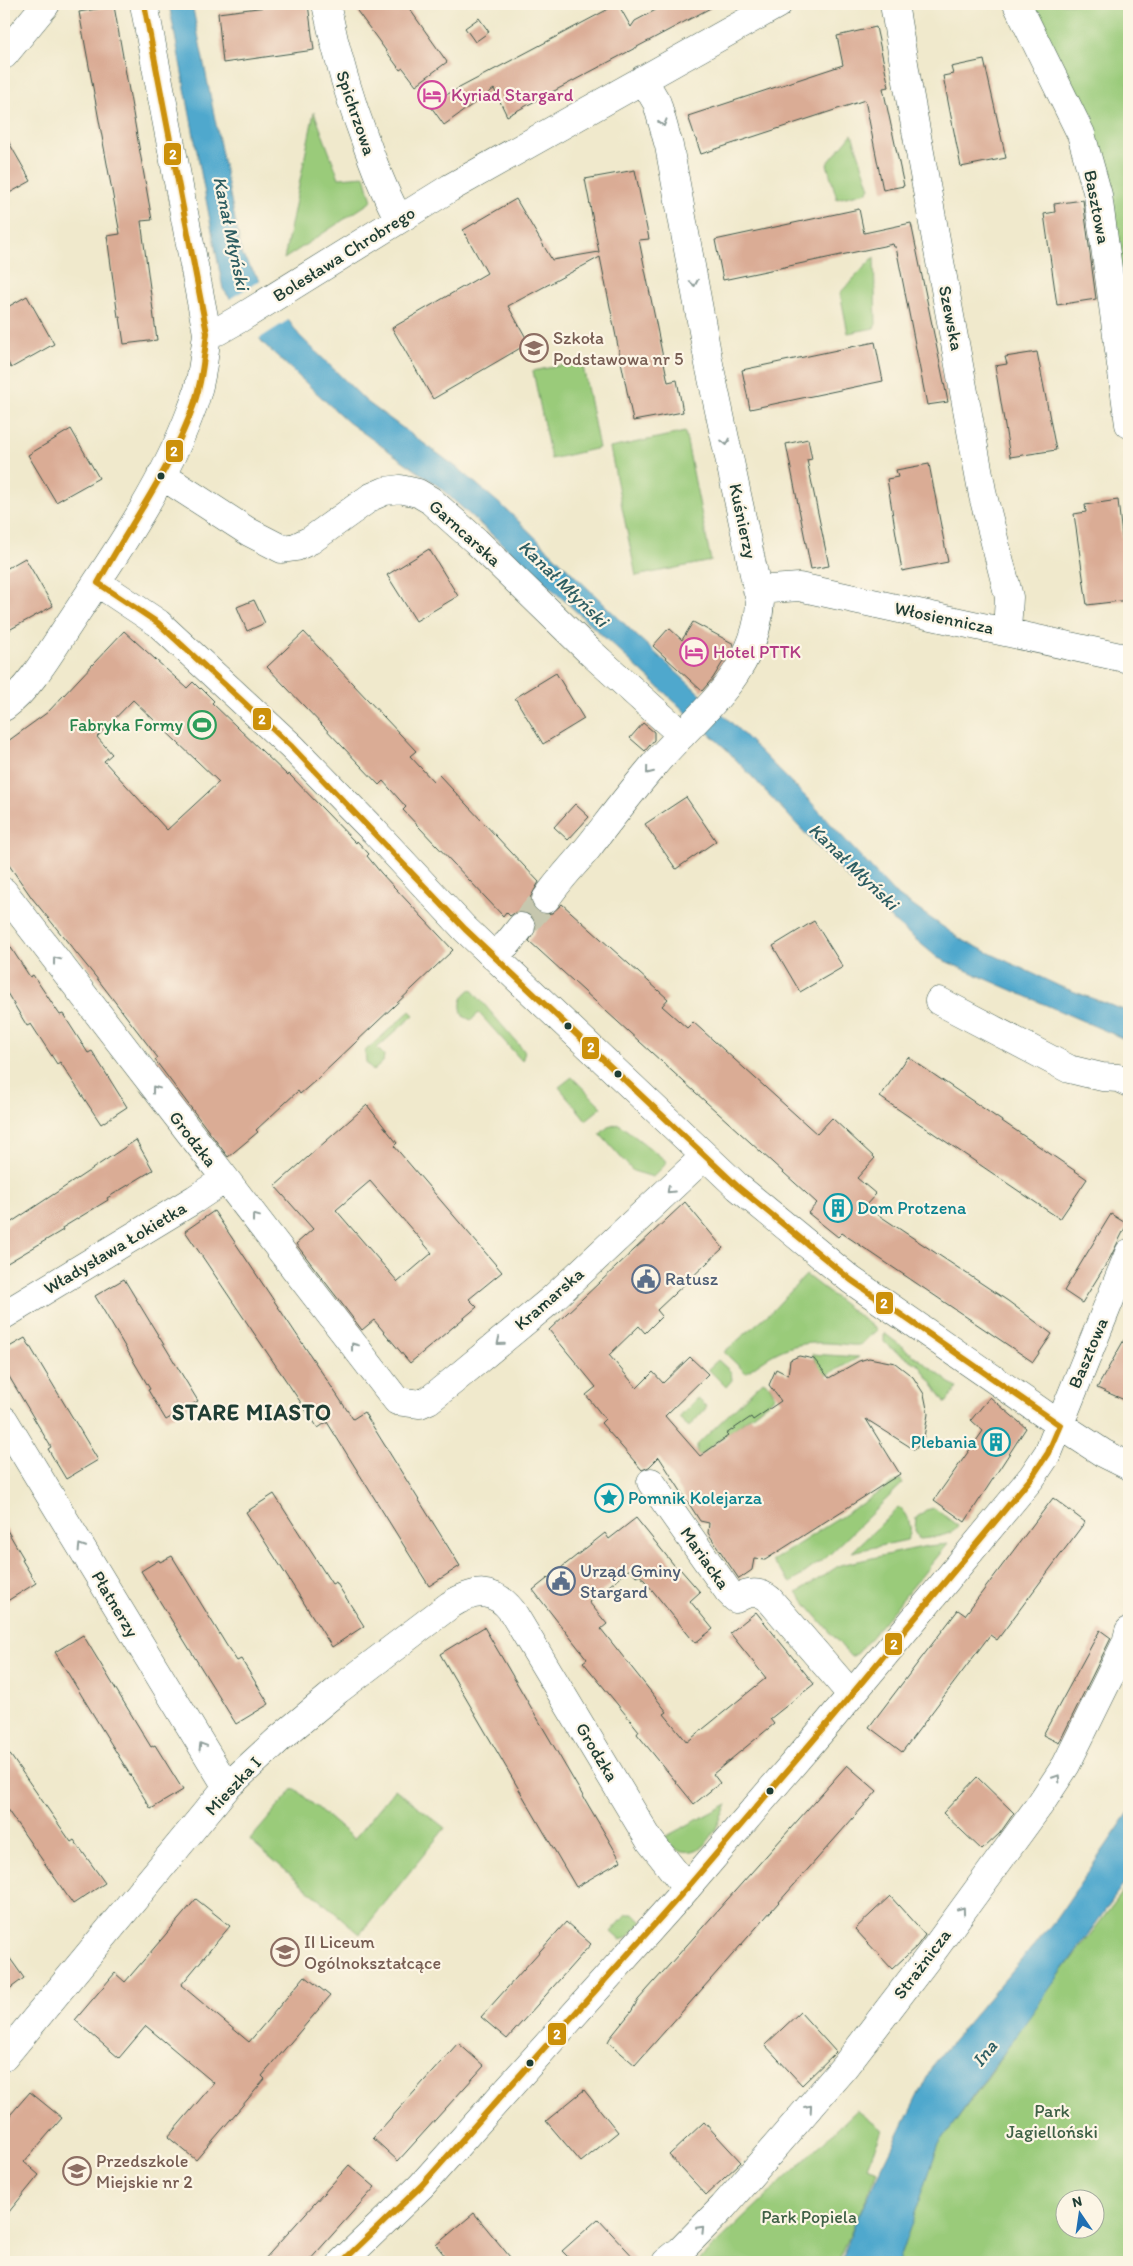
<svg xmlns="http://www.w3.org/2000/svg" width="1133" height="2266" font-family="Itim,sans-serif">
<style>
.green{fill:#9acb7a;stroke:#5c8457;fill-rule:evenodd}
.water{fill:#4fa8cd;stroke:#377280}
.pier{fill:#f0e9cc}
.building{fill:#daac95;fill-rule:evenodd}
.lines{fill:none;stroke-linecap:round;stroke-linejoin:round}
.minor-tunnel{stroke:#c6c7ae;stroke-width:28;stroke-dasharray:28 14;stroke-linecap:butt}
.minor-casing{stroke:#3e574b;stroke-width:29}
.minor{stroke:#fff;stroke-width:28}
.bus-1-casing{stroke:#fcf5e5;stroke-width:10}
.bus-1{stroke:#cc910a;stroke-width:6}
.oneway{stroke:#8f9e9a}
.bus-dot{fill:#1f3d34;stroke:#fcf5e5;stroke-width:2}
.labels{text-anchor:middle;stroke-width:4.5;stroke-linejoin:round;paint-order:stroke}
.hotel-label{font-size:18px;fill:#b23c85;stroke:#fcf5e5;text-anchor:start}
.street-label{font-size:18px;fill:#1f3d34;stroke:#fcf5e5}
.education-label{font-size:18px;fill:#785e54;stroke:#fcf5e5;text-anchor:start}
.leisure-label{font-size:18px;fill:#27864d;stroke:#fcf5e5;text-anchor:end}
.culture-label{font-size:18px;fill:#0d838f;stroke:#fcf5e5;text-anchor:start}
.service-label{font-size:18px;fill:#4e5e75;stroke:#fcf5e5;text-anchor:start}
.park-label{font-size:18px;fill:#3e6046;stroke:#fcf5e5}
.water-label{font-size:19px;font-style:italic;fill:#2d5d62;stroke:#fcf5e5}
.district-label{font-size:22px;font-weight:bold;letter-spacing:1px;fill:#1f3d34;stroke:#fcf5e5}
.line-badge{stroke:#fcf5e5;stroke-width:2}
.badge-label{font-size:14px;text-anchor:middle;font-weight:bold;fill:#fff}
</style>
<rect width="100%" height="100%" fill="#fcf5e5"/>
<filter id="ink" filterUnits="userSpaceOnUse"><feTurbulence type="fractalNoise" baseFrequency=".02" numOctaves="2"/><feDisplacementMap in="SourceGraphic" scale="10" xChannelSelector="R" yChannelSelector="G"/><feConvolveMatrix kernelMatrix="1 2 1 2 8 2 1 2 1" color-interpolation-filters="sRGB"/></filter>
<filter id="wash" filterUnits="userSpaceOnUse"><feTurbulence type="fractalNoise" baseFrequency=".0096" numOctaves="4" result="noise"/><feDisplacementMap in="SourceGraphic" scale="20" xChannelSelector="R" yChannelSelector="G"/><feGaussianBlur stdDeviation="1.12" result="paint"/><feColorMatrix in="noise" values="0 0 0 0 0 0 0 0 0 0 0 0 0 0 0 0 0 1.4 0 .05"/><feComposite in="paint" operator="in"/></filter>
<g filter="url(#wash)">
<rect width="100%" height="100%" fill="#f0e9cc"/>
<!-- green -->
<path class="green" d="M1027,4h102v371l-32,-232z
M314,112l25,66 26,-2 7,25 -88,58z
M852,134l18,54 -3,4 -30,7 -10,-35z
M874,257l2,67 -2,4 -26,5 -8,-40z
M582,361l17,87 -48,11 -18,-88z
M685,432l26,129 -75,15 -26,-128z
M471,989l54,63 -3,9 -43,-48 -8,7 -8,-4c-4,-12 -3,-19 8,-27z
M410,1011l4,4 -37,33 7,7 -1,7 -10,9 -7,-9 -1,-11z
M572,1077l30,30 -16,13 -27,-33z
M619,1124l46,36 1,4 -13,13 -20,-6 -33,-37 8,-7z
M806,1275l71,55 -17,15c-11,1 -21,-2 -32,-2 -35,-2 -55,9 -82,30l-22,-21 49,-42z
M884,1333l73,55 -11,15 -27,-38 -30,-18 -5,-5z
M812,1354l47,3 -35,20z
M718,1360l13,12 1,8 -6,7 -18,-18z
M763,1381l6,4 6,11 -6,6 -72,55v-12z
M697,1398l10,9 -18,20 -10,-9z
M900,1479l3,4 -75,73 -37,27 -19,-22z
M899,1507c8,8 16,22 8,33l-55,12z
M934,1508l24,18c-5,10 -28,12 -39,13l-4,-9 1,-12 10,-8z
M948,1544l-90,109 -7,4 -54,-64 43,-28 87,-19z
M294,1788l60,51 41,-50 50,39 -85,106 -110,-94z
M727,1804c-10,21 -19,55 -49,46 -6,-2 -12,-8 -17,-11z
M1129,1884v378h-231l41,-118 54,-74 32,-50zM1066,2198h30v30h-30z
M627,1914h7l8,8 -15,16 -7,2 -9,-8z
M857,2110l25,20 -15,37 11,4 -40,91h-141z"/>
<!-- water -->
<path class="water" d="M169,4h23l50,251 57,80 68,67 92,67 49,42 130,126 96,88 74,74 85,93 69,48 97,46 70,26v29l-191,-83 -53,-44 -50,-49 -109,-116 -184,-169 -104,-94 -90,-64 -85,-79 -40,-54z
M1129,1812v65l-190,267 -41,118h-57l15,-41 77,-157 123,-145z"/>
<!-- pier -->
<path class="pier" d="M262,279l28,40 -33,21 -29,-40z"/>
<g id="blocks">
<!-- building -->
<path class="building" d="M290,4h18l6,46 -91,13 -5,-50z
M352,4h54l41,58 -31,23 -13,-17 -3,2z
M618,4l13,23 4,-6 32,-17h51l-211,112 -13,-27 -50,36 -15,-21z
M114,6l38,214 -11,1 16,119 -33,4 -4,-27h-2l-11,-81 13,-2 -41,-222z
M479,18l10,14 -14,10 -10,-14z
M876,27l13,60 -6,1 21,98 -21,4 -18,-90 -164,54 -13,-38 155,-51 -6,-29z
M984,60l22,98 -45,9 -18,-91 10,-2 -2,-7z
M4,134l27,47 -27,15z
M635,170l14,69 -10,1 29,142 9,-2 6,32 -50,9 -33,-164 -92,49 21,37 -96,56 -41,-71 95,-55 -24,-43 53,-31 36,61 47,-8 -14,-73z
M1083,200l13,99 -39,6 -13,-91 11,-2 -1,-8z
M859,209l5,24 47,-10 37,179 -21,3 -31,-158h-2l-1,-3 -170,36 -8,-40z
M27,296l27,48 -43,24 -7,-13v-46z
M875,342l8,39 -133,28 -8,-39z
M1037,352l19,98 -46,7 -15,-91 12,-2 -2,-7z
M71,429l28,49 -43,24 -28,-47z
M808,439l4,20 -5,1 22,106 -18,3 -25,-125z
M929,464l19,98 -46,9 -15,-92 11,-2 -2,-7z
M1118,500l11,100 -42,5 -13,-91 12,-2 -1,-7z
M429,549l29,47 -42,25 -29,-46z
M25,558l28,48 -44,24 -5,-9v-51z
M254,600l11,23 -18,8 -10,-24z
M693,622l41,22 -21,34 -11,13 -49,-45 16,-18 13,12z
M124,631l63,57 6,-6 7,7 1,-1 13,13 -2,2 76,73 1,-2 67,69 1,-2 12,13 -2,2 14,17 72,77 -138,131 -15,13 -2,-3 -42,39 2,2 -30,25 -73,-97 3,-2 -59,-77 -67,-83 -28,-40v-114l44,-32zM133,700l86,82 -52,48 -63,-69 8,-7 -15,-17z
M304,632l112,119 -6,5 23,25 6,-6 100,107 -9,16 2,8 5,5 7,3 8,-1 10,-9 106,95 -6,7 25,22 6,-6 124,112 15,-16 43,40 -18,20 19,16 -11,12 143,95 44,33 -19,28 -191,-129 -4,4 -30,-24 9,-10 -288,-262 7,-12v-7l-5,-7 -8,-3h-7l-6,4 -4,-4 -3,4 -100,-106 3,-3 -23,-26 -4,4 -112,-118z
M556,673l28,46 -41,25 -28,-46z
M643,723l11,9v8l-9,11 -15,-13z
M686,797l30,44 -40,28 -31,-45z
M575,804l14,13 -21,23 -14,-13z
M814,921l29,46 -43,25 -27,-46z
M4,937l26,40 3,-2 27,40 3,-1 25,39 4,-2 35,56 -26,17 -41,-62 -3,2 -26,-40 -4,2 -23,-38z
M908,1057l179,122 -27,40 -180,-122z
M367,1105l30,38 -3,3 108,126 -33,27 8,8 -67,56 -36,-43 -12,10 -66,-86 17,-15 -38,-43zM370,1181l62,72 -34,29 -62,-72z
M136,1140l17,30 -46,28 1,2 -46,28 1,2 -59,35v-38z
M685,1202l38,46 -66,62 5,6 -17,17 -6,-7 -30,29 28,33 16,-16 10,11 27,-26 18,17 -43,42 35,40 28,-20 -2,-2 25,-17 2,3 28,-19 -12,-16 7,-16 12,6 2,-15 9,-4 15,3 15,19 30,-17 10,-3 26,5 18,14 11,17 4,20 -4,23 -9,13 -49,-31 34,55 -135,86 -11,-1 -2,11 -13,9 -31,-46 1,-10 -9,-2 -41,-64 -10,10 -7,3 -41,-47 4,-4 -19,-24 10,-8 -47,-57z
M214,1211l139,208 11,-7 96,154 -31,20 -102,-164 -9,6 -133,-197z
M1111,1214l16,10 -17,34 -28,45 -18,-12z
M124,1279l74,122 -32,19 -18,-30 2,-1 -55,-93z
M1129,1331v71l-32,-14z
M25,1338l73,122 -32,19 -18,-30 3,-2 -47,-79v-18z
M990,1397l36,31 -61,94 -31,-22 49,-69 -12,-11z
M274,1494l58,90 4,-2 28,44 -32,21 -86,-135z
M1053,1498l32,24 -88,118 -7,-5 -88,117 -33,-25 89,-117 7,5z
M636,1518l42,52 2,-1 20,23 -10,9 23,28 -18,14 -55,-68 -3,2 -7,-8 -41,33 18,22 -6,5 66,83 -3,2 23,28 79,-64 -36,-45 26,-21 58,72 -44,35 4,5 -61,50 7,9 -26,21 -57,-70 2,-3 -56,-69 4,-3 -54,-69 72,-57 4,6z
M4,1525l20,34 -2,1 14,23 -32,20z
M172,1556l55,90 10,15 4,-2 28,45 -33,20 -95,-153 18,-11 1,2z
M484,1627l137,234 -45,26 -136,-233z
M1100,1630l11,8 -52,105 -16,-8z
M83,1635l68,112 4,-2 28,45 -32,19 -96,-157z
M4,1746l67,96 3,-2 31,43 -32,21 -69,-99z
M847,1765l30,26 -242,274 -27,-23 2,-4 21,-26 7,-12z
M977,1777l37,36 -14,20 -18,17 -39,-37z
M890,1896l35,39 -8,11 -25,23 -37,-40z
M196,1899l34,27 -49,59 68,57 56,-66 25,20 -68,80 3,3 -69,81 -28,-23 46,-54 -68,-57 -27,32 -44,-38 40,-47 10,9z
M566,1922l25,22 -84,95 -26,-22z
M4,1950l20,28 -20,15z
M800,2012l36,40 -34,33 -37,-40z
M458,2043l26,23 -86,95 -25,-23z
M584,2090l34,42 -37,30 -35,-41z
M30,2092l32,26 -38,44 15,13 -35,43v-96z
M704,2122l37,40 -35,33 -37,-40z
M349,2165l26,22 -67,75h-46z
M474,2213l40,49h-64l-14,-17z
M598,2219l40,43h-65l-11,-11z"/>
</g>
</g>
<g filter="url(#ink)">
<use href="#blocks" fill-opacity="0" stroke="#3e574b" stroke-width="1"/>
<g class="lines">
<!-- minor-tunnel -->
<path class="minor-tunnel" d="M521,927l25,-28"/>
<defs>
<path id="minor" d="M326,4c10,50 24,97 42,144 9,25 18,48 31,71
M894,4l14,83 75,409 26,101 -2,35
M1017,4l64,130 17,61 31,229
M4,55l42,-51
M207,333l11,-2 21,-12 211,-131 328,-184
M161,475l88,57 33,17 14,-2 15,-7 60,-43 14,-6 15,-2 18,4 12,7 46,41 113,110 93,84
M98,583l60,40 134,124 81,83 92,99 273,258 113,93 209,145 43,28 26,13
M757,590l42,-3 330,72
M4,707c26,-19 47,-56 65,-83 44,-66 94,-138 122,-213 10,-24 13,-52 16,-78l-63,-329
M4,892l393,509 23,3 9,-4 24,-19 98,-81 154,-144
M546,899c12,-18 27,-33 41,-50 22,-28 43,-56 66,-83 44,-52 103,-90 107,-164l-51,-238 -40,-218 -12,-43 -14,-24
M493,956l15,-13 13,-16
M939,1001l130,68 33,8 16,1 11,5
M4,1315l191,-116 30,-20
M4,1420l223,367
M651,1482l77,109 8,8c12,-7 22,-9 33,0l82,95
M4,2057l223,-270 52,-48 59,-49 112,-85c24,-15 43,-18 62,6l138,230 37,47
M342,2262l79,-76 266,-298 141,-165 204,-246 16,-24 81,-200
M666,2262l15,-12 42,-43 122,-141 85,-111 111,-152 25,-38 60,-122 3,-12"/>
</defs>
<!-- minor casing -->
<use href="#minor" class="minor-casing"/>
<!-- minor -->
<use href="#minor" class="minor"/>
<defs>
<path id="bus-1" d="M98,583l60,40 134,124 173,182 273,258 113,93 209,145
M98,583c32,-59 74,-115 96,-179 8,-23 10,-47 13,-71l-63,-329
M342,2262l79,-76 266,-298 141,-165 204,-246 16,-24 12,-28"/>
</defs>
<!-- bus-1 casing -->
<use href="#bus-1" class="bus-1-casing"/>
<!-- bus-1 -->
<use href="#bus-1" class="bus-1"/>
</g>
<!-- one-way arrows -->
<defs><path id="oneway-chevron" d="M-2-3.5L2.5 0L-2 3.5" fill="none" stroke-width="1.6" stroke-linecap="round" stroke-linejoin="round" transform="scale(1.25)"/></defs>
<g class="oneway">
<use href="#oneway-chevron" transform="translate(663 123) rotate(74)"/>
<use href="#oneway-chevron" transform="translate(694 283) rotate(80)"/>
<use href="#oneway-chevron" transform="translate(726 442) rotate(78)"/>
<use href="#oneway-chevron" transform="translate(649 771) rotate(129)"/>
<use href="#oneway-chevron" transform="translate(56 960) rotate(-127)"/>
<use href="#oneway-chevron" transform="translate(155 1089) rotate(-127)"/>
<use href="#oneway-chevron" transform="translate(670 1190) rotate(137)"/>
<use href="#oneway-chevron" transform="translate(255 1217) rotate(-127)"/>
<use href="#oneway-chevron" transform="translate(500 1342) rotate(140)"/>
<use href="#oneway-chevron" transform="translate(354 1346) rotate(-127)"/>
<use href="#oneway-chevron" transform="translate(81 1547) rotate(-122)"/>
<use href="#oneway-chevron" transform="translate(202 1746) rotate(-121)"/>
<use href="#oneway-chevron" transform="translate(1057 1778) rotate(-57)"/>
<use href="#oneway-chevron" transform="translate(962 1910) rotate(-54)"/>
<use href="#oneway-chevron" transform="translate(809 2108) rotate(-49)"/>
<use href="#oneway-chevron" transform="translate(701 2229) rotate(-46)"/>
</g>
</g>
<!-- icons -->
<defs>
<symbol id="hotel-ring" viewBox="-11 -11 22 22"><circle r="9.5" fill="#fcf5e5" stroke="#d1479c" stroke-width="1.5"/><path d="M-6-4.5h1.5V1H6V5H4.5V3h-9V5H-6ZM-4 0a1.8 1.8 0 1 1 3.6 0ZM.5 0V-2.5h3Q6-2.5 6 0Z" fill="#d1479c"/></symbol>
<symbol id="school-ring" viewBox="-11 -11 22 22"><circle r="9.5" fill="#fcf5e5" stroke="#8d6e63" stroke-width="1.5"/><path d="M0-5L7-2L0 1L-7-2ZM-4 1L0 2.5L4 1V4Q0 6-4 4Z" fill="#8d6e63"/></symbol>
<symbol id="stadium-ring" viewBox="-11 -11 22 22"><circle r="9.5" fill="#fcf5e5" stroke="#2e9e5b" stroke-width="1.5"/><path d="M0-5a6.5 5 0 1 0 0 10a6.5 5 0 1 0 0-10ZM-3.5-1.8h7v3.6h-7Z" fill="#2e9e5b"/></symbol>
<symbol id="building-ring" viewBox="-11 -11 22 22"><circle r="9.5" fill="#fcf5e5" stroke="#0f9aa8" stroke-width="1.5"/><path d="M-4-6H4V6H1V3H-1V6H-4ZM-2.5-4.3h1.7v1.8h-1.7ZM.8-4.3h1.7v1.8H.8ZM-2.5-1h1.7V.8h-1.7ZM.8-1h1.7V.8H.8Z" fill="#0f9aa8"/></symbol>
<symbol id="civic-ring" viewBox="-11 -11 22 22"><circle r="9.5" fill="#fcf5e5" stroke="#5c6f8a" stroke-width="1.5"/><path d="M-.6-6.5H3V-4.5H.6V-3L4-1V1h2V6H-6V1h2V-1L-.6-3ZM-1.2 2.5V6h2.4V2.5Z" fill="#5c6f8a"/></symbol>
<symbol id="sight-ring" viewBox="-11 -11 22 22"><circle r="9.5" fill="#fcf5e5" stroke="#0f9aa8" stroke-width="1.5"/><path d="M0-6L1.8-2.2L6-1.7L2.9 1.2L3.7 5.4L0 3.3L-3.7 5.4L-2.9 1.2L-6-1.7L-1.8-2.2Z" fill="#0f9aa8"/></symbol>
</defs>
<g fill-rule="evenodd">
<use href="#hotel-ring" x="416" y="79" width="32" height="32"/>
<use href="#school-ring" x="518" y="332" width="32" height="32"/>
<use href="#hotel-ring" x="678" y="636" width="32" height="32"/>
<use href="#stadium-ring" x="186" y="709" width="32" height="32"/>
<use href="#building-ring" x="822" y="1192" width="32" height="32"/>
<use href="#civic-ring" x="630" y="1263" width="32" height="32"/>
<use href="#building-ring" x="980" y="1426" width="32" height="32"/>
<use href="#sight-ring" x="593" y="1482" width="32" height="32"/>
<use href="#civic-ring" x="545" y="1565" width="32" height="32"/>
<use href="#school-ring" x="269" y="1936" width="32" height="32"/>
<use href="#school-ring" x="61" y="2155" width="32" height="32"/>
</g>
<!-- markers -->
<g class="bus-dot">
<circle cx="161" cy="476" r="4.5"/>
<circle cx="568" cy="1026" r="4.5"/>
<circle cx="618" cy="1074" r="4.5"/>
<circle cx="770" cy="1791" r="4.5"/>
<circle cx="530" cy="2063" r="4.5"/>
</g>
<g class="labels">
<!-- hotel labels -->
<g class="hotel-label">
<text x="451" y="101">Kyriad Stargard</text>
<text x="713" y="658">Hotel PTTK</text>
</g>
<!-- street labels -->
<g class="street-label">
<text transform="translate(356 113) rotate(71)" y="6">Spichrzowa</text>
<text transform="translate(1097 207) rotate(79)" y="6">Basztowa</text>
<text transform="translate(344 254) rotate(-32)" y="6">Bolesława Chrobrego</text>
<text transform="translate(951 318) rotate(79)" y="6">Szewska</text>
<text transform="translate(743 521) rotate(78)" y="6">Kuśnierzy</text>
<text transform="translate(465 533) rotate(42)" y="6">Garncarska</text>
<text transform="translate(944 618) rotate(12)" y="6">Włosiennicza</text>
<text transform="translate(193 1139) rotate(52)" y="6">Grodzka</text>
<text transform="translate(115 1248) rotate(-31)" y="6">Władysława Łokietka</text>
<text transform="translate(549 1299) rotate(-41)" y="6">Kramarska</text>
<text transform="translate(1088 1353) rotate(-67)" y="6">Basztowa</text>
<text transform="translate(705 1558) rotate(55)" y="6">Mariacka</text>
<text transform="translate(115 1604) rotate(59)" y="6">Płatnerzy</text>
<text transform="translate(597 1752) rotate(59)" y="6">Grodzka</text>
<text transform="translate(233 1786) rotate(-47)" y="6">Mieszka I</text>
<text transform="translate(922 1964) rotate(-53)" y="6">Strażnicza</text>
</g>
<!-- education labels -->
<g class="education-label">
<text x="553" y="344">Szkoła<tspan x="553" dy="21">Podstawowa nr 5</tspan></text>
<text x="304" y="1948">II Liceum<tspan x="304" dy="21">Ogólnokształcące</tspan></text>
<text x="96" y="2167">Przedszkole<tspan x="96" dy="21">Miejskie nr 2</tspan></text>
</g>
<!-- leisure labels -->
<g class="leisure-label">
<text x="183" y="731">Fabryka Formy</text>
</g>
<!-- culture labels -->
<g class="culture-label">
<text x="857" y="1214">Dom Protzena</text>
<text x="977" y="1448" text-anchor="end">Plebania</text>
<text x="628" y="1504">Pomnik Kolejarza</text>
</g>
<!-- service labels -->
<g class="service-label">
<text x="665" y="1285">Ratusz</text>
<text x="580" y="1577">Urząd Gminy<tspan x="580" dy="21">Stargard</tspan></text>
</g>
<!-- park labels -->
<g class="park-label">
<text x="1052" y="2117">Park<tspan x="1052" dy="21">Jagielloński</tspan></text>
<text x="809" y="2223">Park Popiela</text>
</g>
<!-- water labels -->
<g class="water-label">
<text transform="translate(232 233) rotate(78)" y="7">Kanał Młyński</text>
<text transform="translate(564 583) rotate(44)" y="7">Kanał Młyński</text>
<text transform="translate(854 866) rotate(44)" y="7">Kanał Młyński</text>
<text transform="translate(984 2053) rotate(-52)" y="7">Ina</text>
</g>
<!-- district labels -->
<g class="district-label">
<text x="252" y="1420">STARE MIASTO</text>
</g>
</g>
<g class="line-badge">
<rect x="163" y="142" width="19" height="24" rx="5" fill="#cc910a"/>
<rect x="165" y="439" width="19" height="24" rx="5" fill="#cc910a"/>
<rect x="252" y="707" width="20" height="24" rx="5" fill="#cc910a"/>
<rect x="581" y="1036" width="19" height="24" rx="5" fill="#cc910a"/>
<rect x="875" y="1291" width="19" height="24" rx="5" fill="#cc910a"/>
<rect x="884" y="1632" width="19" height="24" rx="5" fill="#cc910a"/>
<rect x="547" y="2022" width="20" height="24" rx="5" fill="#cc910a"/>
</g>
<g class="badge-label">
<text x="173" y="159">2</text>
<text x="174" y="456">2</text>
<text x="262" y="724">2</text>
<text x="591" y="1052">2</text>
<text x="884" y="1308">2</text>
<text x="894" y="1649">2</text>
<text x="557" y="2039">2</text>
</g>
<!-- margin -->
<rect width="1133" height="2266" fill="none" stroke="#fcf5e5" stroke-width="20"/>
<!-- north arrow -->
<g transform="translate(1080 2214) rotate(347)"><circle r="24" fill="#fcf5e5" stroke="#a4ab9e"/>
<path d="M0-4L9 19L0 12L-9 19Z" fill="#1f6fb2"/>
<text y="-8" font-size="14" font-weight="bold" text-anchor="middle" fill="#1f3d34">N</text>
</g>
</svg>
